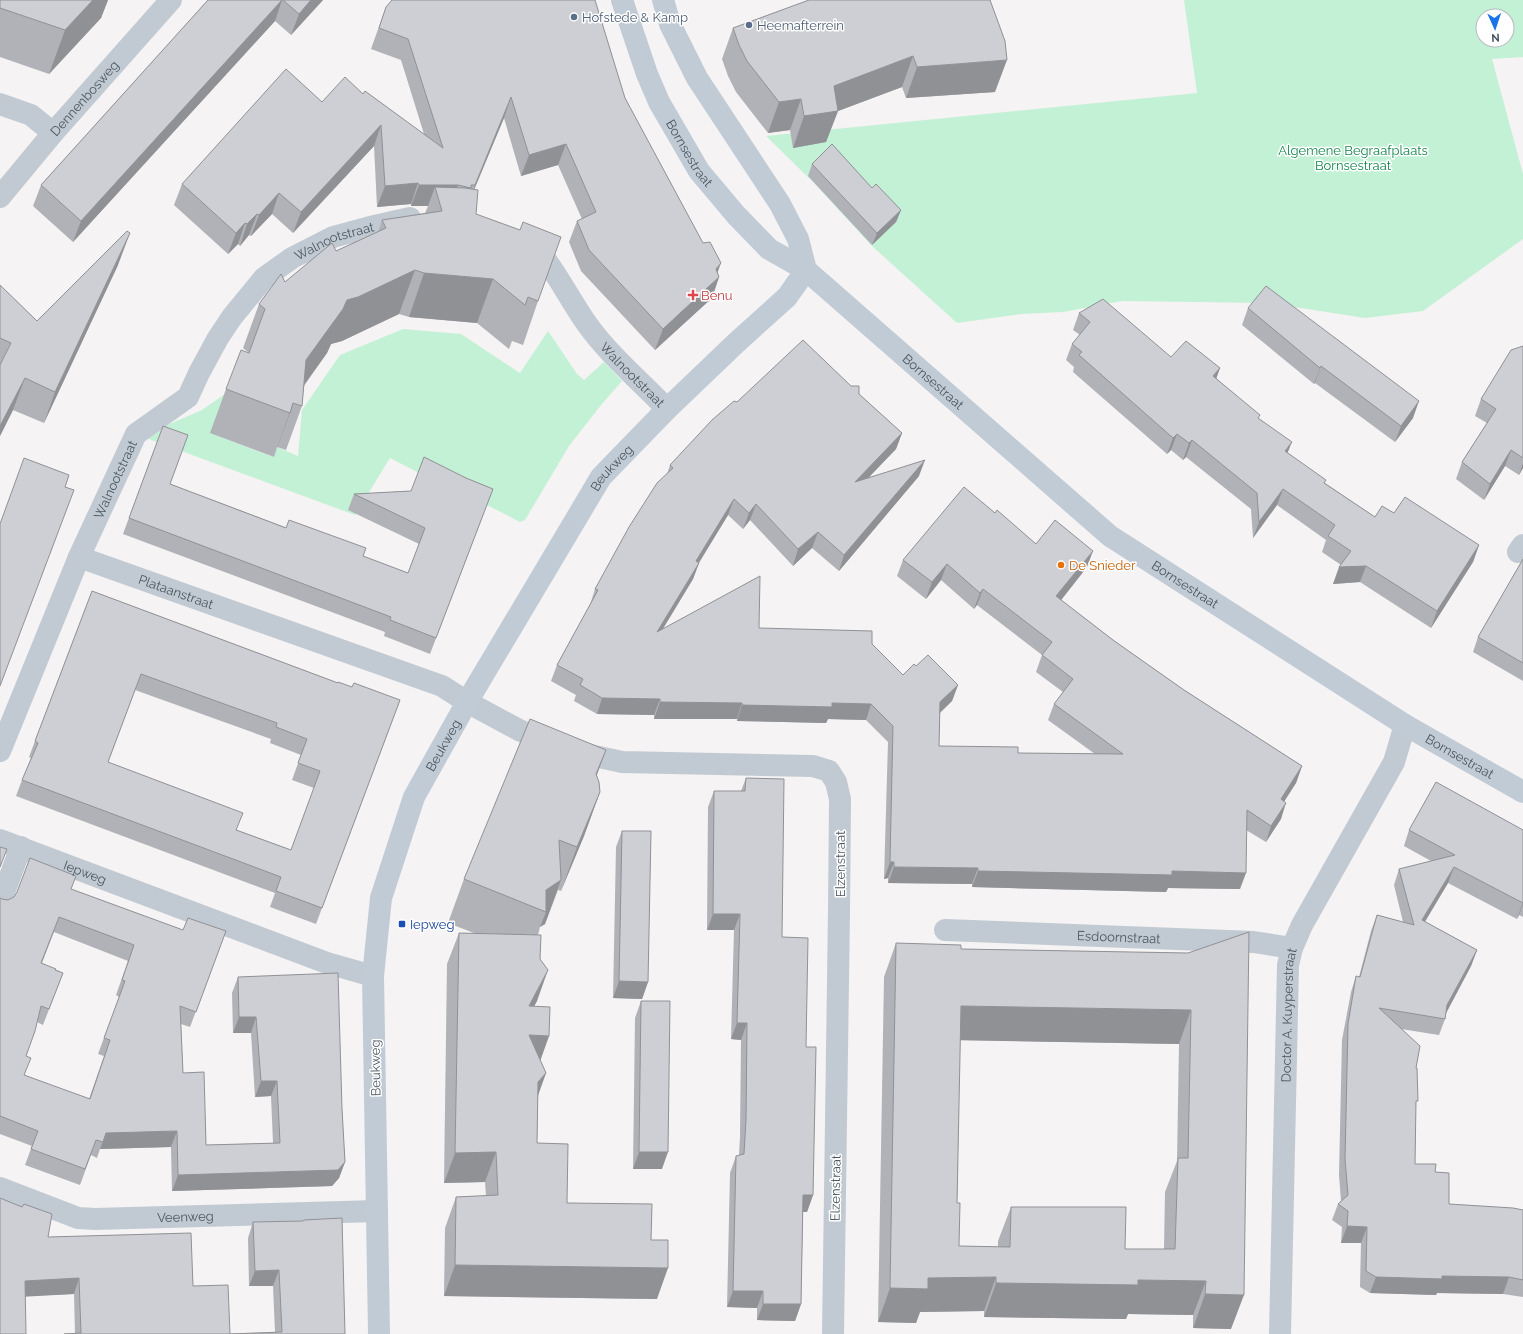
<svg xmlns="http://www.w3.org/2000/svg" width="1523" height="1334" font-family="Raleway,sans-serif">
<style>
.green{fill:#c3f1d5;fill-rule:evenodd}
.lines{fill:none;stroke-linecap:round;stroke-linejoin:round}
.street{stroke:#c1cad2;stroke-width:22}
.secondary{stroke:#c1cbd6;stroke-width:22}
.wall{fill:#b0b2b7;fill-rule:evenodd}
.shaded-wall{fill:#909195}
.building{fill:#cdcfd5;stroke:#909195;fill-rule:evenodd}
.service-dot{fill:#5c6f8a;stroke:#fff;stroke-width:1.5}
.health-dot{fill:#e0444e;stroke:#fff;stroke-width:1.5}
.food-dot{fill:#e8710a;stroke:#fff;stroke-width:1.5}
.transit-dot{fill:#1a4fb4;stroke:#fff;stroke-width:1.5}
.labels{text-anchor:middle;stroke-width:3;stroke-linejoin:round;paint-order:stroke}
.service-label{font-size:13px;fill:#4e5e75;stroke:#fff;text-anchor:start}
.street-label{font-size:13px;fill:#4a5661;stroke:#fff}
.park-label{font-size:13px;fill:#17864f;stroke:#fff}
.health-label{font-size:13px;fill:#be3a42;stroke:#fff;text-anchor:start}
.food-label{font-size:13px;fill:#c56008;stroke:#fff;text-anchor:start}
.transit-label{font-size:13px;fill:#164399;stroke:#fff;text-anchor:start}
</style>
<rect width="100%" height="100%" fill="#f5f3f3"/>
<!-- green -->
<path class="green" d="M1184,0h339v57l-31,2 31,115v65l-100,72 -58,7 -97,-15 -146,-2 -59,11 -42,2 -64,9 -85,-77 -58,-63 -48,-47 431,-43zM1483,16h24v24h-24z
M403,329l58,5 59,39 28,-42 29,43 7,6 20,-18 18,19 -21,24 -32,41 -44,74 -5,2 -33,-17 -27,-11 -70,-36 -35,57 -209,-77 12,-9 44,-19 23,-16 -7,42 55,21 4,-10 21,9 4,-46 38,-55z"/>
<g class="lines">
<!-- street -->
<g class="street">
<path d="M0,104l31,11 22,18"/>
<path id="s1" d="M0,197l53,-64 118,-133"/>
<path id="s2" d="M532,242c22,25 36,55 55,82 22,31 54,58 80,85"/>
<path d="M1518,552l5,-7"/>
<path id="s3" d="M79,557l363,129 25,16 52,28 43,18 28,7 32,7 191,4 16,5 7,11 4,17 -1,111 -6,424"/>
<path id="s4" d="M0,751l79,-194 57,-123 52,-37 11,-24 19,-35 14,-21 32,-39 28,-20 41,-21 37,-10 40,-9"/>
<path id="s5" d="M0,840l327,123 46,13"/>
<path d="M0,903l21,-56"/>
<path id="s6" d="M945,930l309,12 38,6"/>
<path id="s7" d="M0,1188l78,30 17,1 282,-8"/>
<path id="s8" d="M1280,1334l8,-369 4,-17 10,-23 92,-163 11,-37"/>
</g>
<!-- secondary -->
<g class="secondary">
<path id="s9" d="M622,0l25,74 12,28 40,69 37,44 33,34 37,21 304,266 295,189 118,67"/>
<path d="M663,0l7,24 27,54 83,126 18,35 8,31"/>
<path id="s10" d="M379,1334l-6,-358 8,-78 33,-101 53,-95 134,-225 66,-68 69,-66 51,-46 19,-27"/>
</g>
</g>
<!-- wall -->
<path class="wall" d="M0,0h108l-7,18 -52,56 -49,-17z
M208,0h115l-32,35 -16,-14 -202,221 -40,-36 8,-21z
M809,0l186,92 -89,6 -4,-11 -64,24 -12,31 -33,6 -3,-18 -22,3 -32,-41 -8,-16 -6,-17 11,-31z
M386,7l239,91 94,179 -7,21 -57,52 -74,-79 -12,-29 8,-21 5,-2 -24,-54 -37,11 -17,-58 -30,71 2,25 62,87 -15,44 -11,-4 -3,8 -32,-26 -68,-6 -10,-3 -57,27 -11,3 -4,9 -23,33 -2,20 -16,44 -9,-3 -3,10 -64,-24 16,-44 23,-36 -6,-5 16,-44 26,-22 51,-31 42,-19 4,-12 43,-7 3,-7h-17v-2l-34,3 -3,-61 -81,87 -21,-19 -21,22 -2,-1 -9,11 -2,-2 -10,10 -54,-49 8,-21 140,-82 41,-8 61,40 -23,-74 -30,-11z
M812,164l89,46 -5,12 -24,23 -64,-69z
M118,265l-74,158 -31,-13 -13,26v-151l37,36z
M1248,308l165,110 -18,24 -80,-59 -1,1 -72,-59z
M1079,313l92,44 49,11 -4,10 43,41 29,34 37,30 50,34 19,-4 85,32 -6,17 -42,66 -71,-46 -27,2 8,-19 -19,-13 4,-12 -49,-35 -24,33 -2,-29 -65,-52 -3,3 -12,-10 -4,4 -94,-82 1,-5 -8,-7 6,-16 8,-9 -7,-5z
M1523,346v122l-4,7 -14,-9 -21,34 -28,-21 6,-17 25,-39 -12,-7 6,-17z
M859,394l43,39 -6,16 -27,28 50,-1 -80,95 -27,-23 -19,18 -43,-46 -7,9 -15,-14 -29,48 -6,16 -30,50 96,-1 113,16 31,31 13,-9 42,19 -6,16 -12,12 -1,33 79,7 77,1 -47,-34 6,-16 9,-12 -27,-20 6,-17 -65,-50 -3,4 -33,-29 -15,19 -29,-23 6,-16 92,-47 41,31 51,23 -26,33 52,40 71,50 118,76 -6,17 -12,18 -3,18 -15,23 -20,-12 -6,59 -72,-1 -2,4 -194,-5v-3l-84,-1v-5l-4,1 4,-137 -22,-22 -38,-1 -2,4 -89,-2v-2h-83v-4l-57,-1 -23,-13 2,-6 -25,-14 6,-16 33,-60 5,-16 72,-115 3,-9 67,-63z
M163,426l7,58 238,89 11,-29 -71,-34 6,-16 57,-3 55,-13 27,11 -63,165 -46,-18 1,-4 -262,-98z
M1523,559v122l-50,-29 5,-15z
M92,591l246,92 62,17 -84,224 -46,-17 5,-14 -259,-97 6,-16 9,-22 -2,-1 6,-16zM135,690l136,49 -1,4 31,12 -9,25 22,8 -23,62 -54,-20 -129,-68z
M597,776l3,16 -16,44 -23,55 -3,-1 -13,34 -5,3 -2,8 -1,66 -3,5 15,30 -9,24 6,13 -8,23 -1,47 30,60 84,37 6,59 -213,-3 1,-68 11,-31 30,-1 -1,-14 -41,1 3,-219 12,-31h15l-26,-10 16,-44z
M746,778l60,269 7,148 -6,17h-4l-2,92 -6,17 -38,-1v-12l-30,-1 3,-134 6,-17 3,-1 1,-18 1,-97 -10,-1 3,-109h-27l1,-123 6,-16h27z
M1409,830h114v87l-4,-2 -2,4 -69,-36 -23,39 52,28 -6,16 -25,47 -1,6 -6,16 -38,-6 15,39 -1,96 20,8 14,32 74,6v87l-20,-3 -66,-1 -1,2 -66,-2 -10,-6 1,-44h-20l1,-16 -10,-7 6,-16 3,-3 -2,-26 3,-135 9,-48 5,-16 3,1 12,-46 6,-16 26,7 -9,-37 5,-16 32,-8 -27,-15z
M622,831l26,151 -6,17 -29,-1 3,-151z
M71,889l112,41 43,1 -36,96 -9,-3 2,49 23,72 67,-2 -2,-47 -16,1 -4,-64h-18l-1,-40 6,-16 104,132 3,53 -6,16 -7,8 -160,5 -1,-44 -71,2 -3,9 -6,-3 -11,30 -55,-20 7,-19 -32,-12v-236l2,1 6,1zM54,932l74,29 -12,34 3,2 -21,57 6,2 -15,43 -65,-24 2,-19 11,-34 6,3 20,-52 -21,-10z
M896,943l65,6 227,4 43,376 -38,-1v-13l-65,-1 -2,5 -142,-2v-6l-64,1 -4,11 -38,-1 6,-345zM960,1040l219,4 -2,117 -12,31 -1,57h-39l-114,-42 -13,34v6l-39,-1 -2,-43z
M641,1001l21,168h-29l2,-151z
M253,1222l92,112h-270l-1,-40 -49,2 -25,38 48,-97 145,49 37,48 45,-2 -2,-46h-24l-1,-48z"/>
<!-- shaded-wall -->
<path class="shaded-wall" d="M93,0h15l-7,18 -52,56 16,-44z
M282,0l-7,21 -202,221 8,-21z
M311,0h12l-32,35 8,-21z
M913,56l-11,31 -64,24 -12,31 -33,6 11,-32 30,-30z
M1007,60l-12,32 -89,6 11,-31z
M511,97l-7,21 -37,89 8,-22z
M801,99l-11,31 -22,3 11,-31z
M381,125l-7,21 -81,87 8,-21z
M566,144l-8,21 -37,11 8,-21z
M418,183l-7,21 -34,3 8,-21z
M419,185h39l-8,21 -15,-19 -7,19h-17z
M279,193l-7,21 -21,22 8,-21z
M901,210l-5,12 -24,23 5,-12z
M257,214l-8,21 -9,11 7,-22z
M245,223l-7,21 -10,10 8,-21z
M130,233l-12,32 -74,158 11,-31z
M721,263l-7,19 5,-5 -7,21 -57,52 8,-21 53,-60z
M415,270l-16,44 -57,27 -11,3 -4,9 -37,51 16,-44 41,-60z
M424,273l69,6 -16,44 -68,-6z
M1321,366l-6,17 -1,1 6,-16z
M1220,368l-6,17 -1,-9z
M25,378l-12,32 -13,26v-10z
M1419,401l-6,17 -18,24 6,-16z
M293,403l-19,54 16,-44z
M902,433l-6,16 -47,49 6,-16z
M1177,434l-6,16 -4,4 6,-16z
M1192,440l-6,17 -3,3 6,-17z
M1292,442l-7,17v-8z
M1511,450l-6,16 -21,34 6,-16z
M925,460l-6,16 -80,95 5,-16z
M1523,463v5l-4,7z
M1283,489l-6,16 -24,33 6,-16z
M734,499l-6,16 -38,62 6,-16z
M756,504l-6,16 -7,9 6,-16z
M818,532l-6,16 -19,18 5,-17z
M1479,545l-6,17 -42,66 6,-17z
M1093,551l-6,16 -36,46 5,-17z
M699,563l-6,16 -42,69 6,-16z
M947,564l-6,16 -15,19 6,-17z
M1366,566l-6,16 -27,2 6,-17z
M983,589l-6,16 -3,4 6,-16z
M958,685l-6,16 -18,17 6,-16z
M602,698l58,1 -6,16 -57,-1z
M660,702l82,1 -5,16h-83z
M832,703l39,1 -5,16 -38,-1 -2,4 -89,-2 5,-16z
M606,750l-16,44 6,-20z
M1302,766l-6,17 -21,33 6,-17z
M600,792l-16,44 -23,55 16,-44z
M1286,803l-5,16 -15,23 5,-16z
M890,862h4l-6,16 -4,1z
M894,867l84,1 -6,16 -84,-1z
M1454,867l-6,16 -32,53 6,-16z
M978,871h194l74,2 -6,16 -72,-1 -2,4 -194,-5z
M561,880l-16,44 -5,3 6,-15v-22z
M1523,902v2l-4,11 -2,4z
M713,914h27l-6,16h-27z
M1477,950l-6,16 -28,53 4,-14z
M548,970l-11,31 -19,35 11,-30z
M619,981l29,1 -6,17 -29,-1z
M961,1006l230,4 -12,34 -231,-4z
M239,1017h17l-5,16h-18z
M737,1023h10l-6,17 -10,-1z
M529,1035l20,1 -11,31z
M546,1073l-11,30 3,-21z
M261,1081h16l-6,15 -16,1z
M177,1131l-6,16 -71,2 6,-16z
M496,1152l-11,30 -41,1 11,-30z
M639,1152h29l-6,17h-29z
M345,1162l-6,16 -7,8 -160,5 6,-16z
M803,1195h10l-6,17h-10z
M1347,1226l20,1 -6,16h-20z
M455,1265l213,3 -11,31 -213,-3z
M279,1270l-6,16h-24l6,-15z
M1442,1276l67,1 -6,17 -66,-1 -1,2 -66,-2 6,-16z
M996,1277l-12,34 -64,1 -4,11 -38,-1 12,-34 38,-10z
M79,1278l-5,16 -55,3 6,-16z
M1138,1280l68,1 -13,34 -65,-1 -2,5 -142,-2 12,-34z
M733,1291h30l-6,17 -30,-1z
M1205,1294l39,1 -13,34 -38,-1z
M763,1304h38l-6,17 -38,-1z"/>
<!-- building -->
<path class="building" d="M0,0h93l-28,30 -65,-22z
M208,0h74l-201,221 -40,-36z
M283,0h28l-12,14z
M392,0h203l30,98 78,145 7,-1 11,21 -5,6 3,8 -56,52 -74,-79 -12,-29 19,-9 -30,-68 -37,11 -18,-58 -36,88h-4v3l-13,-3h-39l-1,-2 -33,3 -4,-61 -80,87 -22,-19 -20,22 -2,-1 -10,10 -2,-1 -9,10 -54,-49 104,-115 36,33 23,-25 18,17 2,-3 78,57 -35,-109 -29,-11 7,-21z
M809,0h181l15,41 2,19 -90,7 -4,-11 -79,30 4,25 -34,5 -3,-17 -22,3 -32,-41 -8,-16 -6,-17z
M832,144l40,44 4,-4 25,26 -24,23 -65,-69z
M435,187l30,1 13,2 -2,24 44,16 3,-8 38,15 -23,64 -10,-4 -3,8 -32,-26 -69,-6 -9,-3 -57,27 -11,3 -4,9 -37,51 -4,46 -9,-3 -3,10 -64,-24 15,-39 8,3 16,-44 -6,-5 22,-30 4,8 47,-39 4,8 50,-23 -4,-8 60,-9z
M127,231l3,2 -75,159 -30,-14 -25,48v-61l11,-22 -11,-5v-53l37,36z
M1266,286l153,115 -18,25 -80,-60 -1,2 -72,-60z
M1103,299l68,58 15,-16 34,27 -7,8 47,39 -2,3 34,24 -7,9 41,29 -2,3 51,34 7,-11 12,7 11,-16 74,48 -42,66 -71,-45 -27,1 12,-16 -23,-15 7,-11 -52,-36 -24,33 -2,-29 -65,-53 -3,3 -12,-9 -4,4 -94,-83 3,-3 -10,-8 18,-22 -11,-9z
M803,340l48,46h8v8l43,39 -47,49 70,-22 -81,95 -26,-23 -20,17 -42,-45 -7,9 -15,-14 -38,62 3,2 -42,69 103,-56 -1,52 113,3v13l31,31 11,-11 2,2 12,-11 30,30 -18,17 -1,44 79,1v6l105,1 -69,-50 19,-25 -31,-24 10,-13 -69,-53 -3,4 -33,-29 -15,18 -29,-22 61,-73 31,26 2,-3 39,34 19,-24 38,31 -37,45 57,44 71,50 118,76 -21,33 5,4 -15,23 -24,-16 -1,63 -74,-2v4l-194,-4v-3l-84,-1v-5h-4l3,-136 -22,-22 -39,-1v4l-90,-2v-2l-82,-1v-3l-58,-1 -22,-13 3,-6 -26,-14 41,-75 -3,-1 34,-62 28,-44 16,-15 -3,-3 42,-45 22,-19 3,1z
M1523,346v112l-12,-8 -21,34 -28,-22 34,-53 -15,-10 30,-49z
M163,426l25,9 -18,49 116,44 3,-8 77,28 -3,8 45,17 17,-45 -71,-34 57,-3 13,-34 42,21 27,11 -57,149 -46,-18 1,-3 -262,-99z
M24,458l45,17 -4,12 9,3 -74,196v-162z
M1523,559v104l-45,-26z
M92,591l246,92v-1l14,5 2,-4 46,17 -78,208 -46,-17 5,-14 -259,-97 16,-37 -3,-2zM141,674l136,49 -1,4 31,12 -9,24 22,8 -29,79 -55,-20 7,-17 -135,-51z
M530,719l76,31 -10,24 3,8 1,10 -23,55 -18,-7 2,40 -15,10v22l-82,-33z
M746,778l38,1 -2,158 26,1 -2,109h10l-3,148h-10l-2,109h-38v-13h-30l3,-135 8,-2 2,-34 1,-97h-10l3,-109h-27l1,-123h31z
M1436,782l87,48v73l-69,-36 -32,53 55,30 -30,55 -2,14 -66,-11 41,38 -4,22h1l1,33h-2l-1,63h21l-1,8 14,1v31l64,4 10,2v70l-14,-3 -67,-1v3l-66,-2 -10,-6 1,-44 -20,-1 1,-15 -10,-7 10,-9 -3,-36 3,-135 8,-48 4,1 17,-62 37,10 -15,-56 56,-14 -46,-25z
M622,831h29l-3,151 -29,-1z
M0,847l7,2 -7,18z
M30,858l46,18 -5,13 112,41 5,-12 38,13 -30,81 -16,-6 3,67 21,-1 2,73 74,-2 -3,-62h-16l-5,-64h-17l-1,-40 100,-4 4,136 3,53 -7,8 -160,5 -1,-44 -71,2 -3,9 -7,-2 -11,29 -54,-20 7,-18 -38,-15v-218l2,1 6,1 6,-3 3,-5zM59,917l75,28 -12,35 3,1 -21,57 6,2 -20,59 -66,-24 7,-17 -5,-2 9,-25 6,-25 8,3 14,-36 -8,-3 1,-1 -15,-6z
M1249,932l-5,363 -39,-1 1,-13 -68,-1v5l-142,-2v-6l-68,1v11l-38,-1 6,-345 65,2v4l227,4zM961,1006l230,4 -3,148h-10l-3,91h-50l1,-42h-115l-1,40 -51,-1 1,-43h-3z
M459,933l82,2 -1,24 8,11 -19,36 21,1 -1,29 -20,-1 17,38 -8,9 -1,61 31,1 -1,59 85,1 -1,36h17v28l-213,-3 1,-68 42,-2 -2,-43 -41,1z
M641,1001h29l-2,151h-29z
M0,1198l22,9 2,-3 28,10 -4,23 143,-4 2,53 35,-1 2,49 52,-2 -3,-62 -24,1 -2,-49 50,-1 1,-1 38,-2 3,116h-281l17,-1 -2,-55 -54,3 1,53h-26z"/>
<!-- markers -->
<g class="service-dot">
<circle cx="574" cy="17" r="4"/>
<circle cx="749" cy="25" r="4"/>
</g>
<path class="health-dot" d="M691 289h4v4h4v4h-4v4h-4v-4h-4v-4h4z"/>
<circle class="food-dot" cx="1061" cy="565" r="4"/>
<rect class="transit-dot" x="398" y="920" width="8" height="8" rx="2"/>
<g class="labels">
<!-- service labels -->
<g class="service-label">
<text x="582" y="22">Hofstede &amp; Kamp</text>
<text x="757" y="30">Heemafterrein</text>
</g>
<!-- street labels -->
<g class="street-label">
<text dy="5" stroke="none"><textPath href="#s1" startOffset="130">Dennenbosweg</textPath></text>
<text dy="5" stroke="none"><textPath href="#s9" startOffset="168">Bornsestraat</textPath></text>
<text dy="5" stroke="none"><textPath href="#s4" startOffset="631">Walnootstraat</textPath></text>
<text dy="5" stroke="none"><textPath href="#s2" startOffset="167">Walnootstraat</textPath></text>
<text dy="5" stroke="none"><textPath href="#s9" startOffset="505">Bornsestraat</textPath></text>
<text dy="5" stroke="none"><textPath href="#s10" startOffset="927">Beukweg</textPath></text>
<text dy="5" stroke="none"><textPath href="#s4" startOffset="295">Walnootstraat</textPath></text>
<text dy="5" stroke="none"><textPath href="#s9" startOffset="829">Bornsestraat</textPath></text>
<text dy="5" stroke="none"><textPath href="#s3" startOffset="103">Plataanstraat</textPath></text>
<text dy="5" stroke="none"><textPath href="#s10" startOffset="602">Beukweg</textPath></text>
<text dy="5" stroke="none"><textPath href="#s9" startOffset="1153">Bornsestraat</textPath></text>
<text transform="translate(840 864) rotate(-90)" y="5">Elzenstraat</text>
<text dy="5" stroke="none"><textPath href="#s5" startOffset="91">Iepweg</textPath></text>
<text dy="5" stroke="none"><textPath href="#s6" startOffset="174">Esdoornstraat</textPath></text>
<text dy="5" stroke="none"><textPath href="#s8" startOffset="319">Doctor A. Kuyperstraat</textPath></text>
<text transform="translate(375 1068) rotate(-91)" y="5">Beukweg</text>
<text transform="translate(835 1188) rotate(-89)" y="5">Elzenstraat</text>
<text dy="5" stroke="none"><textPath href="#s7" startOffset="191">Veenweg</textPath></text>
</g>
<!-- park labels -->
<g class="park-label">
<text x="1353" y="155">Algemene Begraafplaats<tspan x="1353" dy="15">Bornsestraat</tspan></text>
</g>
<!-- health labels -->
<g class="health-label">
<text x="701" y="300">Benu</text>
</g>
<!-- food labels -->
<g class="food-label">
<text x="1069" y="570">De Snieder</text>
</g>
<!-- transit labels -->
<g class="transit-label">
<text x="410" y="929">Iepweg</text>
</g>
</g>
<!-- north arrow -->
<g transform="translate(1495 28) rotate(177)"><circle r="19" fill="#ffffff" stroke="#b7bbc0"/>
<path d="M0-3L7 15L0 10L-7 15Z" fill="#1a73e8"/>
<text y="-6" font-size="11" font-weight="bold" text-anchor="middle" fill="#4a5661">N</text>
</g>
</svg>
